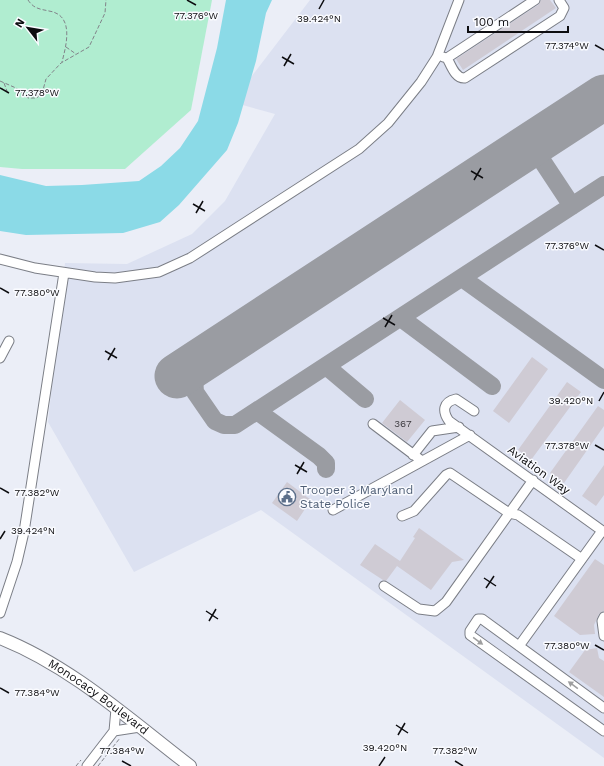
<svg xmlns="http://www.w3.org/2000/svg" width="604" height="766" font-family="'Work Sans',sans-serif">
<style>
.built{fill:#dce1f1}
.green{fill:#b0edd0}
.water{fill:#8bdae7}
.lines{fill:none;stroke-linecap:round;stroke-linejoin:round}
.taxiway{stroke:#9a9ca2;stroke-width:18}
.runway{stroke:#9a9ca2;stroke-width:45}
.building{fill:#cfcbd4}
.minor-casing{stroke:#7b7e86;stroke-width:11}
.major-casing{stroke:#7b7e86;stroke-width:14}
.path{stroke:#818389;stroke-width:1;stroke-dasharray:4 2;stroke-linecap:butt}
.minor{stroke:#fff;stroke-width:9}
.major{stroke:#fff;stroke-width:12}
.oneway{fill:#9e9e9f}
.ticks{fill:none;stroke:#0d0d10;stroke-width:1.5}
.labels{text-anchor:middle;stroke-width:3;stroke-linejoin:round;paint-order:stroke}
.number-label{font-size:10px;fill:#3e3c41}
.street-label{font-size:12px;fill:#0d0d10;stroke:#fafbff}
.service-label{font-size:12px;fill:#4e5e75;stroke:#fafbff;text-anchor:start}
.ticks-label{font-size:10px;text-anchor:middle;fill:#0d0d10;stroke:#fafbff;stroke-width:3;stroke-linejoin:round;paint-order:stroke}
</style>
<rect width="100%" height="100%" fill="#ebeef7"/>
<!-- built -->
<path class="built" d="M310,0h294v758l-343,-248 -127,62 -86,-150 17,-159 62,1 65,-30 33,-33 50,-87 -43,-12z"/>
<!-- green -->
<path class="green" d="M0,0h212l-21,110 -66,59h-103l-22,-2z"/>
<!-- water -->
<path class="water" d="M226,0h46l-6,13 -10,48 -18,62 -11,27 -48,55 -19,17 -37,11 -97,2 -26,-4v-56l46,11 36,-1 57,-4 22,-15 19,-18 18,-27 19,-73z"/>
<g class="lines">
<!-- taxiway -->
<path class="taxiway" d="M531,144l41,62
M462,278l142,102
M401,318l91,68
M198,362l-4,15 1,15 20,29 9,4h11l369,-240
M326,366l39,33
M257,411l62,45 7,7v6"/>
<!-- runway -->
<path class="runway" d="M177,376l427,-279"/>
</g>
<!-- building -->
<path class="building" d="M541,0h9l6,8 -93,62 -7,-11 82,-54z
M532,357l16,12 -39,54 -16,-12z
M567,382l14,10 -50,68 -13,-10z
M400,400l25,20 -18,22 -25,-19z
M598,406l6,4v16l-40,57 -14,-10z
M604,465v30l-8,11 -14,-10z
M287,482l24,18 -14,21 -25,-18z
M419,528l45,32 -12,2 -21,28 -34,-24 -11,15 -3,-1 -23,-15 15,-21 25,17 15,-23 -2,-1z
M595,559l9,6v46l-5,3 -5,11 1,9 -15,1 -26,-19z
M597,648l2,10 5,3v36l-35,-25 16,-22z"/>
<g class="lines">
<defs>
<path id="minor" d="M443,57l4,1 88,-58
M447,58c4,7 8,21 18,20l95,-62 4,-8 -5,-8
M0,259l35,9 60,9 20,1 44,-6 31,-14 169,-109 29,-26 33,-41 16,-25 22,-57
M0,358l9,-17
M474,411l-18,-12c-13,3 -14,12 -7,22l155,111
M373,424l49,37
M413,455l19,-24 27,-4
M333,510l137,-75
M402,516l12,-5 32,-36 4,-2 59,40 9,2 64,44
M384,586l35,23 16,2 11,-9 87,-122
M0,613l17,-51 7,-30 40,-259
M604,617l-2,4 2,15
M519,646l83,-115
M604,708l-122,-89h-4l-8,12v4l134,96
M114,731l26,-4
M87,766l27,-35 2,-22"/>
<g id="major">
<path id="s1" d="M0,638c71,28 130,82 190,128"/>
</g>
</defs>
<!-- minor casing -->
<use href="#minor" class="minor-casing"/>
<!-- major casing -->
<use href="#major" class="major-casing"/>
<!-- path -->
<path class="path" d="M28,0c6,9 12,9 21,11 26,4 17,35 13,51
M66,47l10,7
M0,81l16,7 12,10h9l6,-8 3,-11 15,-16 28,-16 16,-34 1,-13
M0,88l7,3 -3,-8
M76,766l5,-6
M98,766l22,-28"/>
<!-- minor -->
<use href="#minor" class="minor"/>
<!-- major -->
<use href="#major" class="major"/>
</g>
<!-- one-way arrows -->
<defs><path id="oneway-solid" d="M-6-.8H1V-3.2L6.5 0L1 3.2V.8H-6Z"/></defs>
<g class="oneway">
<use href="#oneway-solid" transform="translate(478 641) rotate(36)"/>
<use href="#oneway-solid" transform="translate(573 685) rotate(-144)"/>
</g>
<!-- ticks -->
<path class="ticks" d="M187,0l9,5M319,9l5,-9M595,45l9,5M282,57l12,7M284,66l7,-12M0,88l9,5M471,171l12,7M474,180l7,-12M193,204l12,7M196,213l7,-12M595,245l9,5M0,288l9,5M383,318l12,7M385,327l7,-12M105,351l12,7M108,360l7,-12M599,401l5,-9M595,445l9,5M295,465l12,7M297,474l7,-12M0,488l9,5M0,539l5,-8M484,578l12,8M486,588l8,-12M206,611l12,8M209,621l7,-12M595,645l9,5M0,688l9,5M396,725l12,8M398,735l7,-12M122,761l9,5M455,761l8,5M379,766l6,-9"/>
<!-- icons -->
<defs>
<symbol id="civic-ring" viewBox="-11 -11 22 22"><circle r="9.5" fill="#fafbff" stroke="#5c6f8a" stroke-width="1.5"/><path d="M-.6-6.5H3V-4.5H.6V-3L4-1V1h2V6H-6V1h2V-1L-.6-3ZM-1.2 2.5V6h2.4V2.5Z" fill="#5c6f8a"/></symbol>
</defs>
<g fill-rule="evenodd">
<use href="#civic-ring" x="277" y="487" width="20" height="20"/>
</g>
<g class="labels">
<!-- number labels -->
<g class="number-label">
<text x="403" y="427">367</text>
</g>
<!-- street labels -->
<g class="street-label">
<text transform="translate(539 470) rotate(36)" y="4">Aviation Way</text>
<text dy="4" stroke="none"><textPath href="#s1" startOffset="115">Monocacy Boulevard</textPath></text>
</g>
<!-- service labels -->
<g class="service-label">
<text x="300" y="494">Trooper 3 Maryland<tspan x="300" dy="14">State Police</tspan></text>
</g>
</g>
<g class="ticks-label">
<text x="196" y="19">77.376°W</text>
<text x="319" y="22">39.424°N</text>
<text x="567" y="49">77.374°W</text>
<text x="37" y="96">77.378°W</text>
<text x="567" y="249">77.376°W</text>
<text x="37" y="296">77.380°W</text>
<text x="571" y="404">39.420°N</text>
<text x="567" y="449">77.378°W</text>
<text x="37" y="496">77.382°W</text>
<text x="33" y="534">39.424°N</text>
<text x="567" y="649">77.380°W</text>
<text x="37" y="696">77.384°W</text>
<text x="385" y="751">39.420°N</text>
<text x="122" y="754">77.384°W</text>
<text x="455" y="754">77.382°W</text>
</g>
<!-- north arrow -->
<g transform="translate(28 28) rotate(301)" stroke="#fafbff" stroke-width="3" paint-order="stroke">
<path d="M0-3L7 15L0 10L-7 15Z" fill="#0d0d10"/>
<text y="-6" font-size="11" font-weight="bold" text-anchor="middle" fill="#0d0d10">N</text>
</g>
<!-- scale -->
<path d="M468 26v6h100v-6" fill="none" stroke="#0d0d10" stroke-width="2"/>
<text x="474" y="26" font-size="12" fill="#0d0d10" stroke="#fafbff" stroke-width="3" paint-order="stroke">100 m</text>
</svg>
